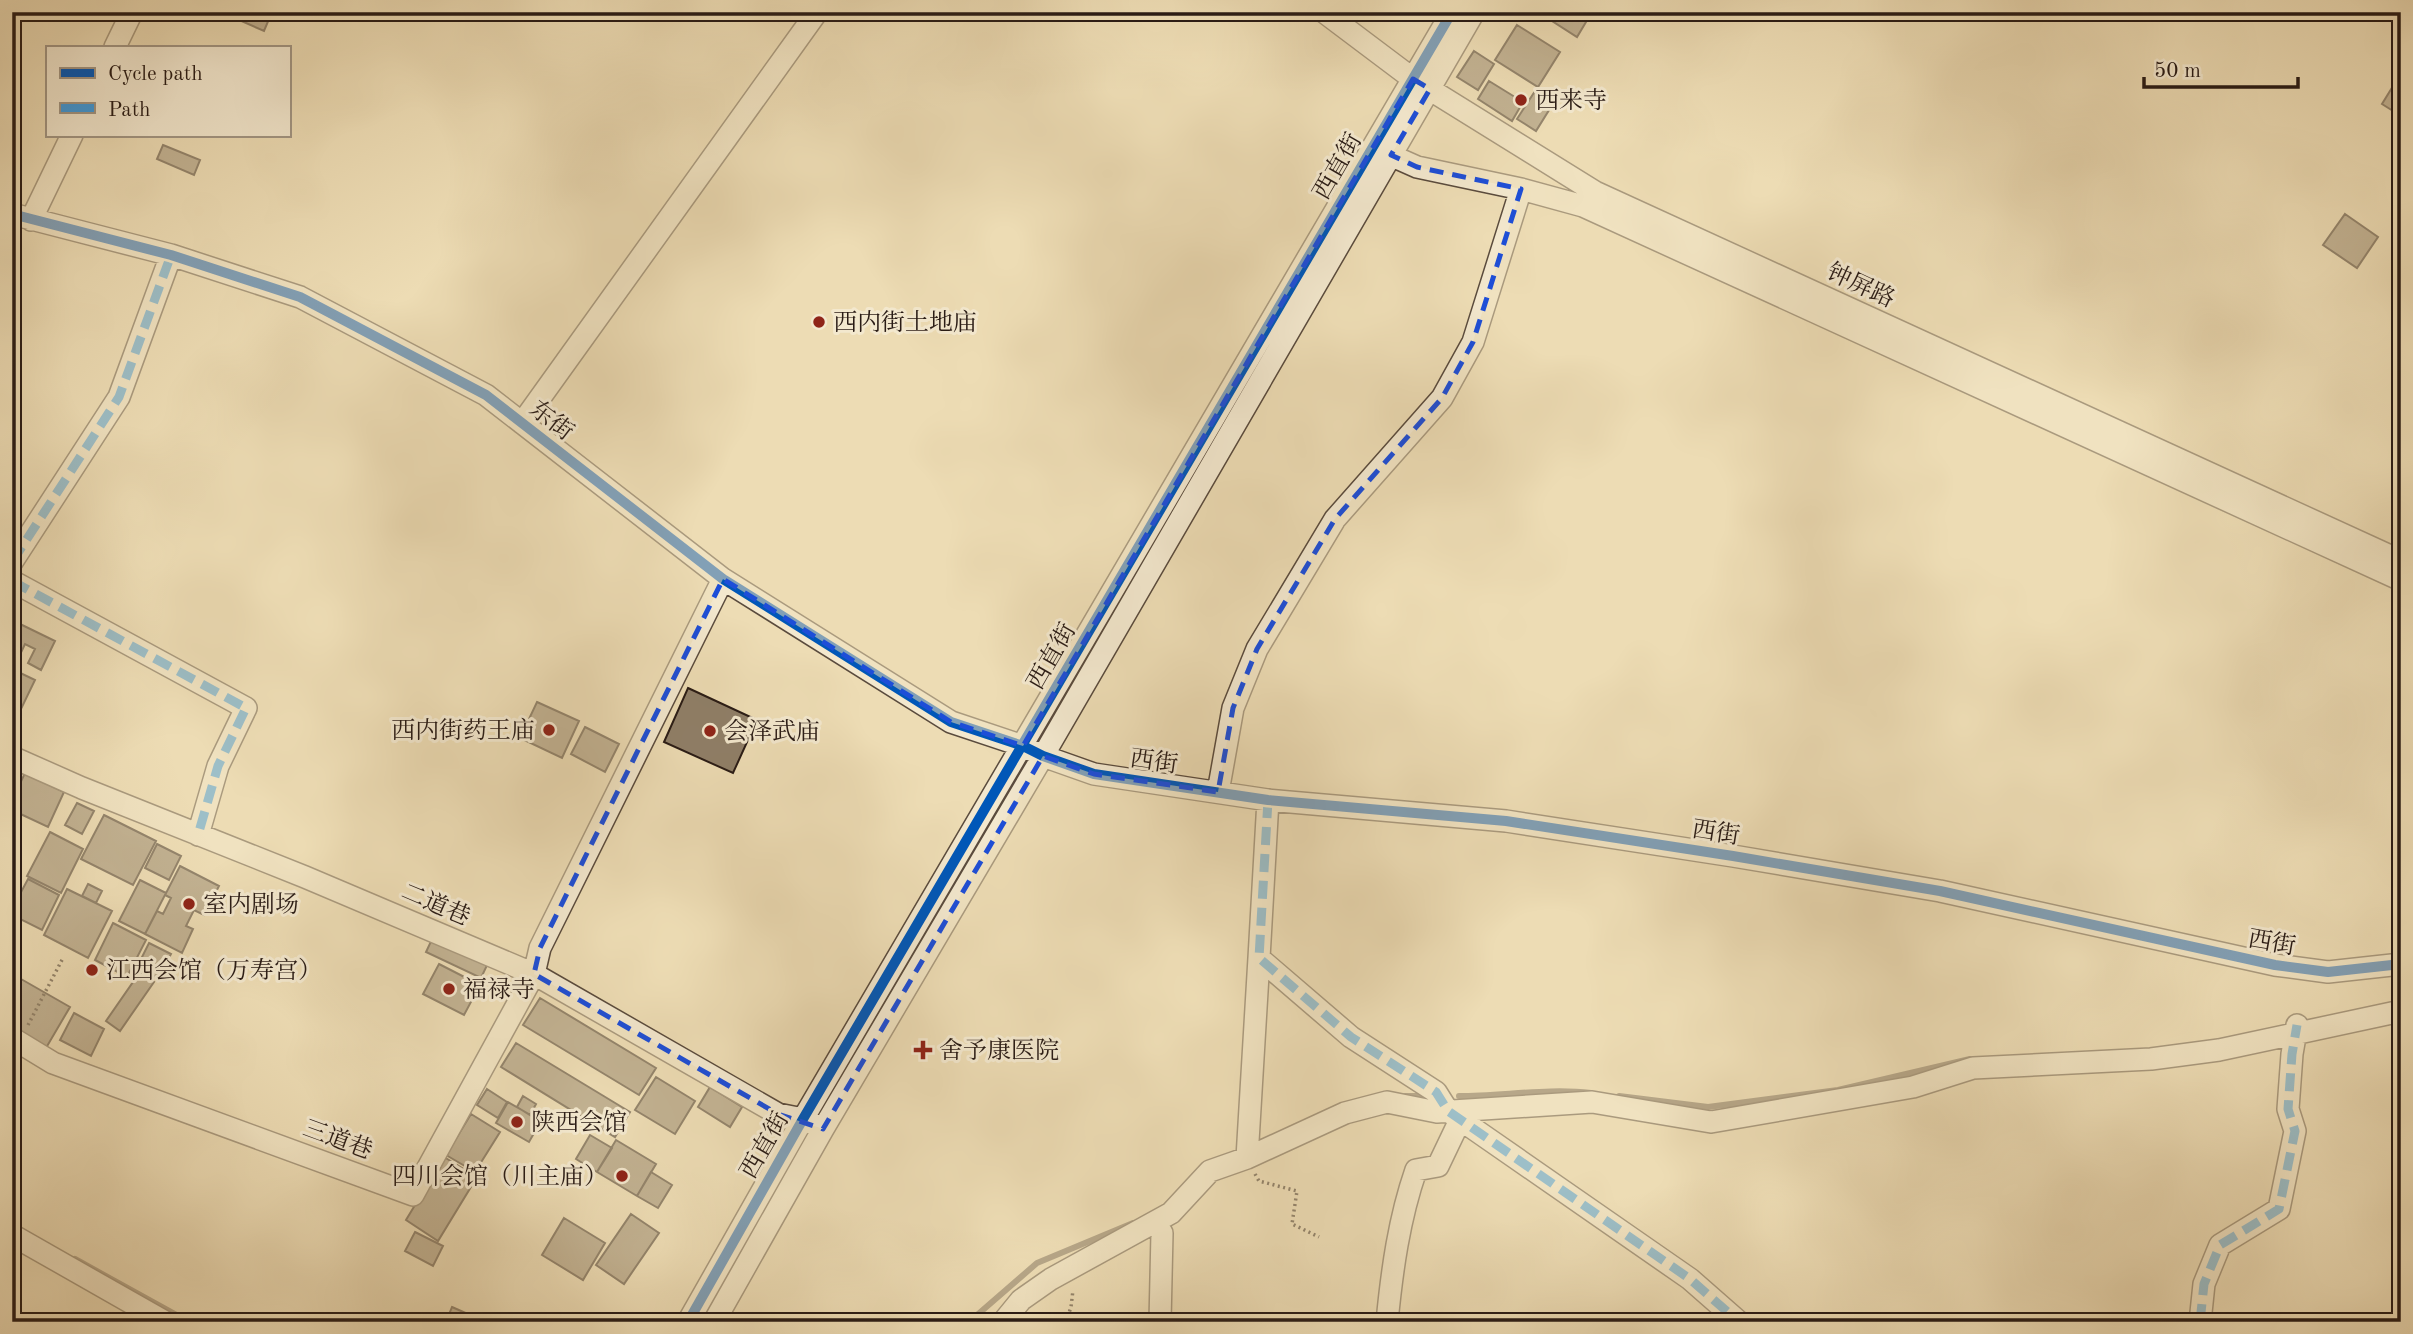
<svg xmlns="http://www.w3.org/2000/svg" width="2413" height="1334" font-family="'Old Standard TT','Noto Serif SC',serif">
<style>
.lines{fill:none;stroke-linecap:round;stroke-linejoin:round}
.stream{stroke:#766754;stroke-width:6}
.building{fill:#8f7f68;stroke:#291b15;stroke-width:2}
.minor-casing{stroke:#5a4b3d;stroke-width:24}
.path{stroke:#291b15;stroke-width:3.5;stroke-dasharray:2 3.5;stroke-linecap:butt}
.minor{stroke:#f3e8ce;stroke-width:21}
.quiet{stroke:#3d9bdf;stroke-width:9;stroke-dasharray:18 9;stroke-linecap:butt}
.cycleway-casing{stroke:#f3e8ce;stroke-width:15}
.cycleway{stroke:#0057b8;stroke-width:10}
.marked{fill:none;stroke:#1d4ed8;stroke-width:5;stroke-dasharray:14 9;stroke-linejoin:round}
.poi-dot{fill:#8f2418;stroke:#f3e8ce;stroke-width:2.5}
.labels{text-anchor:middle;stroke-width:6;stroke-linejoin:round;paint-order:stroke}
.poi-label{font-size:24px;fill:#291b15;stroke:#f3e8ce;text-anchor:start}
.street-label{font-size:24px;fill:#291b15;stroke:#f3e8ce}
</style>
<rect width="100%" height="100%" fill="#eddcb4"/>
<filter id="stains"><feTurbulence type="fractalNoise" baseFrequency=".00286" numOctaves="4"/><feColorMatrix values="0 0 0 0 .2 0 0 0 0 .09 0 0 0 0 .02 0 0 0 .5 -.17"/></filter>
<radialGradient id="worn" r=".72"><stop offset=".6" stop-color="#630" stop-opacity="0"/><stop offset="1" stop-color="#630" stop-opacity=".3"/></radialGradient>
<g class="lines">
<!-- stream -->
<path class="stream" d="M1405,1096h13
M1459,1096c44,0 89,-8 132,-3
M1619,1096l89,11 130,-17 132,-31
M75,1259l114,63
M969,1322l68,-59 96,-40"/>
</g>
<!-- building -->
<path class="building" d="M221,12h51l-8,19z
M1538,12h54l-15,25z
M1517,25l43,27 -22,35 -43,-27z
M1474,51l20,13 -16,26 -21,-13z
M2401,73v43l-19,-12z
M1489,81l34,21 -11,19 -34,-22z
M1535,91l19,11 -18,29 -19,-12z
M163,145l37,15 -6,15 -37,-16z
M2345,214l33,23 -21,31 -34,-23z
M18,623l37,18 -14,29 -13,-7 7,-14 -10,-5 -7,15 -6,-3v-20z
M12,669l23,11 -14,29 -9,-4z
M688,688l69,32 -24,53 -69,-31z
M537,702l42,19 -17,37 -42,-20z
M585,727l34,17 -14,28 -34,-18z
M25,773l39,19 -16,35 -36,-17v-10z
M77,803l17,8 -12,23 -17,-9z
M104,815l52,26 -23,44 -52,-26z
M50,832l33,17 -22,44 -34,-17z
M157,844l24,12 -12,24 -24,-12z
M180,866l39,20 -15,29 -10,-5 -8,16 7,3 -11,24 -37,-19 12,-23 6,3 8,-16 -6,-3z
M28,879l31,16 -17,35 -30,-15v-6z
M140,880l26,13 -21,41 -26,-13z
M88,884l14,7 -6,12 -14,-7z
M67,889l45,22 -24,47 -44,-23z
M113,923l33,17 -19,37 -32,-17z
M434,935l55,26 -8,17 -55,-26z
M149,943l22,11 -13,24 -21,-11z
M439,964l41,21 -16,30 -41,-21z
M140,972l14,10 -34,49 -14,-10z
M21,979l49,28 -24,41 -34,-20v-35z
M540,998l116,70 -17,27 -116,-70z
M74,1013l30,16 -13,27 -31,-16z
M516,1043l114,69 -15,25 -114,-70z
M656,1077l39,24 -20,33 -40,-24z
M710,1087l32,20 -12,20 -32,-20z
M487,1089l20,13 -9,16 -21,-13z
M523,1096l13,8 -6,11 -13,-8z
M508,1102l33,19 -12,21 -33,-19z
M471,1114l29,18 -25,40 -29,-17z
M590,1135l22,13 -15,24 -21,-13z
M616,1140l40,24 -19,32 -40,-24z
M444,1157l33,20 -39,64 -32,-21z
M651,1172l21,13 -14,23 -21,-12z
M631,1214l28,19 -35,51 -28,-19z
M564,1218l41,25 -22,37 -41,-25z
M415,1232l28,14 -10,20 -28,-15z
M452,1307l34,15h-40z"/>
<g class="lines">
<defs>
<path id="minor" d="M1324,12l89,67 182,113 806,369
M115,47l17,-35
M1381,151l36,16 104,22 62,17 818,374
M12,214l159,41 129,42 186,98 237,184 228,143 72,24 20,10 51,18 174,26 238,21 227,35 207,35 335,74 53,7 73,-8
M31,220l41,-85
M522,423l295,-411
M12,562l107,-165 52,-142
M12,581l234,127 -28,58 -20,69
M12,757l70,31 223,89 229,97 244,140 25,5 12,6
M1218,792l15,-84 24,-59 78,-130 107,-121 31,-56 48,-153
M1268,800l-9,158 92,79 85,55 12,19 242,168 49,43
M12,1038l41,25 360,132 121,-221 6,-26 183,-369
M1247,1158l12,-200
M1155,1223l7,10 -2,89
M12,1235l153,87
M688,1322l115,-203 649,-1107
M714,1322l109,-193 220,-373 431,-744
M1003,1322l18,-22 30,-21 120,-66 39,-42 37,-13 98,-45 42,-11 50,10 155,-10 119,20 202,-35 60,-19 178,-9 68,-9 182,-39
M1387,1322c5,-52 12,-103 29,-152l22,-4 22,-46
M2200,1322l4,-38 16,-39 59,-36 16,-78 -7,-22 4,-55 5,-29"/>
</defs>
<!-- minor casing -->
<use href="#minor" class="minor-casing"/>
<!-- path -->
<path class="path" d="M28,1025l35,-67
M1255,1174l4,7 38,10 -5,33 27,13
M1066,1322l5,-15 2,-17"/>
<!-- minor -->
<use href="#minor" class="minor"/>
<!-- quiet -->
<path class="quiet" d="M12,562l107,-165 52,-142
M12,581l234,127 -28,58 -20,69
M1268,800l-9,158 92,79 85,55 12,19 242,168 49,43
M2200,1322l4,-38 16,-39 59,-36 16,-78 -7,-22 4,-55 5,-29"/>
<defs>
<path id="cycleway" d="M12,214l159,41 129,42 186,98 237,184 228,143 72,24 20,10 51,18 174,26 238,21 227,35 207,35 335,74 53,7 73,-8
M688,1322l115,-203 649,-1107"/>
</defs>
<!-- cycleway casing -->
<use href="#cycleway" class="cycleway-casing"/>
<!-- cycleway -->
<use href="#cycleway" class="cycleway"/>
</g>
<!-- marked area -->
<path d="M0 0H2413V1334H0ZM1413,79l17,10 -39,66 26,12 104,22 -48,153 -31,56 -107,121 -78,130 -24,59 -15,84 -124,-18 -51,-18 -220,373 -45,-15 -244,-140 6,-26 183,-369 228,143 72,24z" fill="#eddcb4" fill-opacity=".55" fill-rule="evenodd"/>
<path class="marked" d="M1413,79l17,10 -39,66 26,12 104,22 -48,153 -31,56 -107,121 -78,130 -24,59 -15,84 -124,-18 -51,-18 -220,373 -45,-15 -244,-140 6,-26 183,-369 228,143 72,24z"/>
<!-- markers -->
<g class="poi-dot">
<circle cx="1521" cy="100" r="7"/>
<circle cx="819" cy="322" r="7"/>
<circle cx="549" cy="730" r="7"/>
<circle cx="710" cy="731" r="7"/>
<circle cx="189" cy="904" r="7"/>
<circle cx="92" cy="970" r="7"/>
<circle cx="449" cy="989" r="7"/>
<path d="M919.5 1039.5h7v7h7v7h-7v7h-7v-7h-7v-7h7z"/>
<circle cx="517" cy="1122" r="7"/>
<circle cx="622" cy="1176" r="7"/>
</g>
<g class="labels">
<!-- poi labels -->
<g class="poi-label">
<text x="1535" y="108">西来寺</text>
<text x="833" y="330">西内街土地庙</text>
<text x="535" y="738" text-anchor="end">西内街药王庙</text>
<text x="724" y="739">会泽武庙</text>
<text x="203" y="912">室内剧场</text>
<text x="106" y="978">江西会馆（万寿宫）</text>
<text x="463" y="997">福禄寺</text>
<text x="939" y="1058">舍予康医院</text>
<text x="531" y="1130">陕西会馆</text>
<text x="608" y="1184" text-anchor="end">四川会馆（川主庙）</text>
</g>
<!-- street labels -->
<g class="street-label">
<text transform="translate(1337 166) rotate(-60)" y="8">西直街</text>
<text transform="translate(1861 285) rotate(25)" y="8">钟屏路</text>
<text transform="translate(552 420) rotate(38)" y="8">东街</text>
<text transform="translate(1051 656) rotate(-60)" y="8">西直街</text>
<text transform="translate(1154 761) rotate(8)" y="8">西街</text>
<text transform="translate(1716 832) rotate(9)" y="8">西街</text>
<text transform="translate(436 904) rotate(23)" y="8">二道巷</text>
<text transform="translate(2272 942) rotate(10)" y="8">西街</text>
<text transform="translate(338 1139) rotate(20)" y="8">三道巷</text>
<text transform="translate(764 1145) rotate(-60)" y="8">西直街</text>
</g>
</g>
<!-- margin -->
<rect width="2413" height="1334" fill="none" stroke="#eddcb4" stroke-width="42"/>
<rect x="14" y="14" width="2385" height="1306" fill="none" stroke="#291b15" stroke-width="3.5"/>
<rect x="21" y="21" width="2371" height="1292" fill="none" stroke="#291b15" stroke-width="2"/>
<!-- legend -->
<rect x="46" y="46" width="245" height="91" fill="#f3e8ce" stroke="#a29684" stroke-width="2"/>
<rect x="60" y="68" width="35" height="10" fill="#0057b8" stroke="#a29684" stroke-width="2"/>
<text x="108" y="80" font-size="21" fill="#291b15">Cycle path</text>
<rect x="60" y="103" width="35" height="10" fill="#3d9bdf" stroke="#a29684" stroke-width="2"/>
<text x="108" y="116" font-size="21" fill="#291b15">Path</text>
<!-- scale -->
<path d="M2144 77v10h154v-10" fill="none" stroke="#291b15" stroke-width="3.5"/>
<text x="2154" y="77" font-size="21" fill="#291b15" stroke="#f3e8ce" stroke-width="5" paint-order="stroke">50 m</text>
<rect width="100%" height="100%" filter="url(#stains)"/>
<rect width="100%" height="100%" fill="url(#worn)"/>
</svg>
